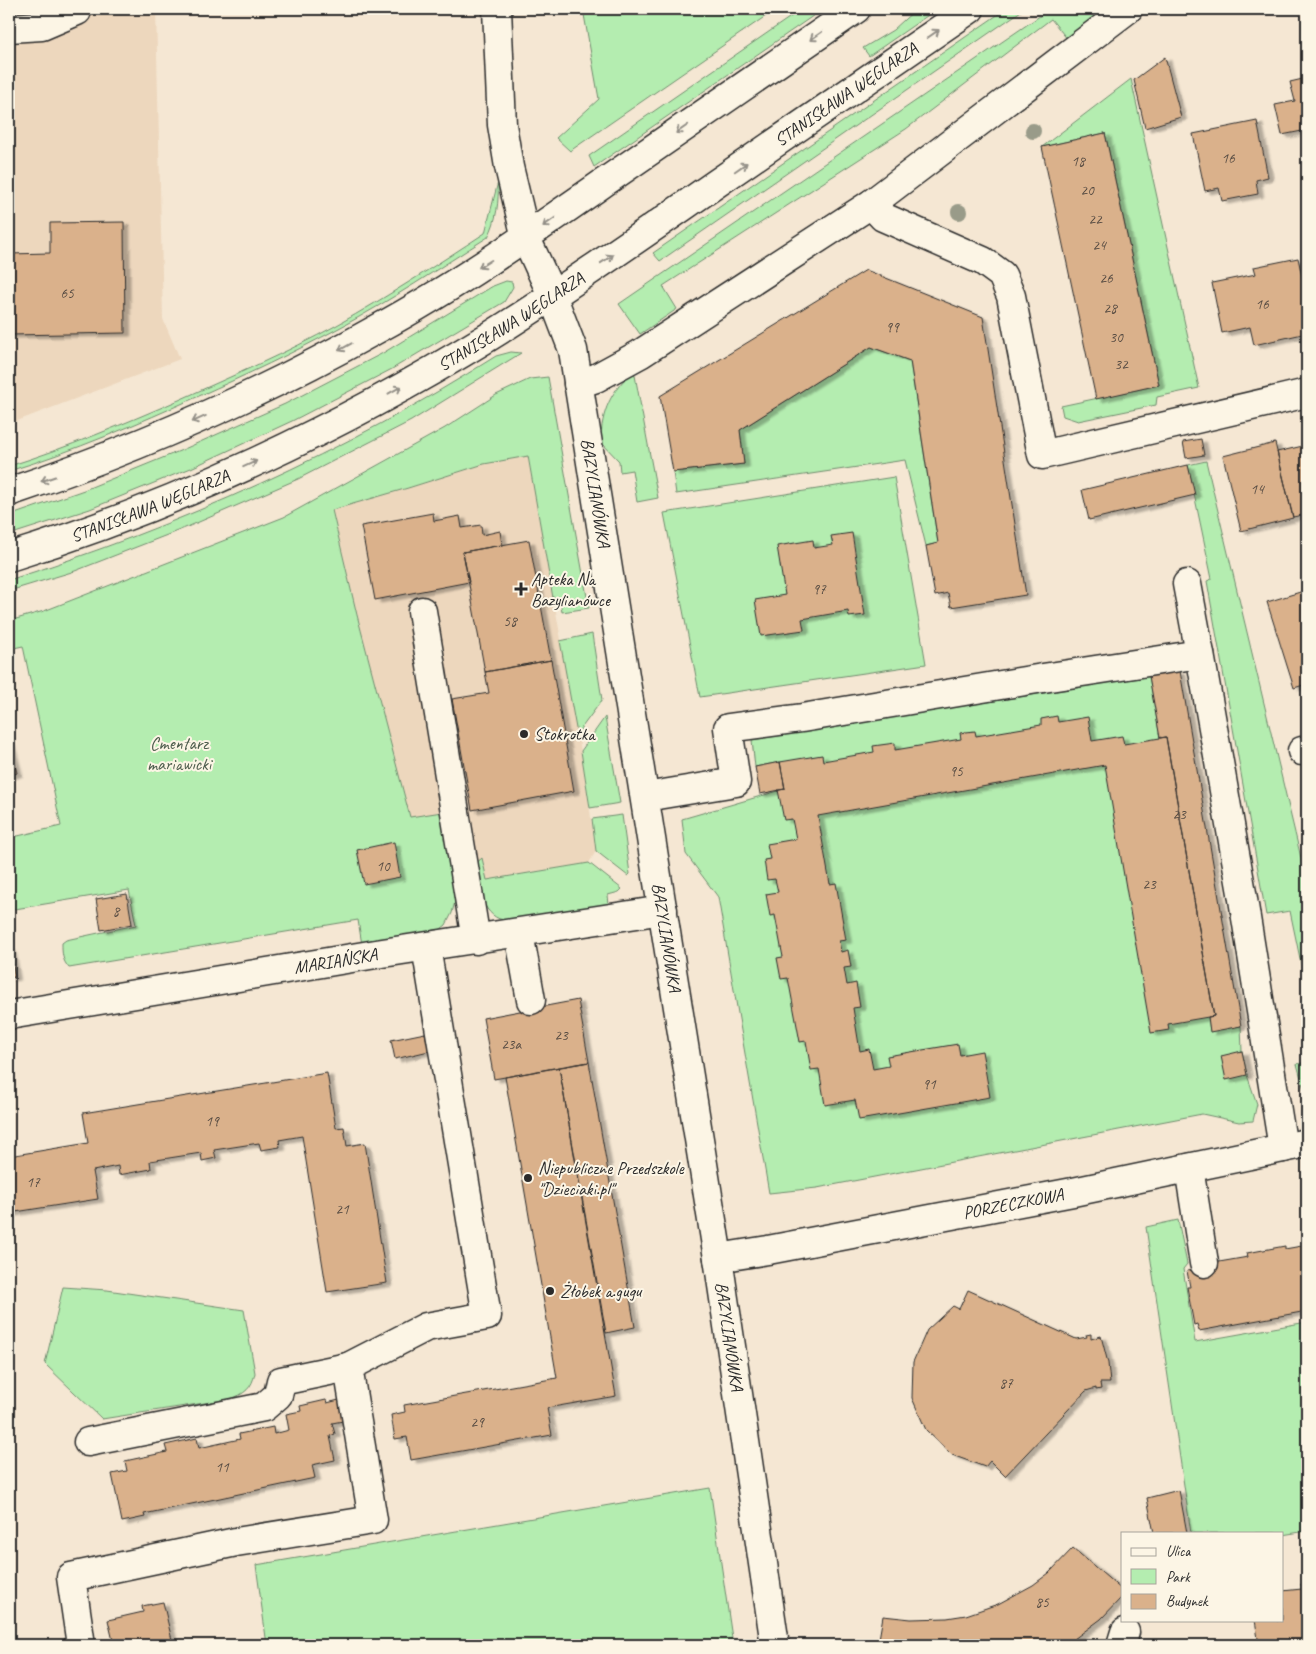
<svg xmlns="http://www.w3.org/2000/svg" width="1316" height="1654" font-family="Caveat,sans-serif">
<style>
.built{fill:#edd7bd}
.green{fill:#b4edb0;stroke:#708c6e}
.building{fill:#dab18b;stroke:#2b2b2b;filter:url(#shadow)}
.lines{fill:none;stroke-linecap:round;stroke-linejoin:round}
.minor-casing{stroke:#2b2b2b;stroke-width:31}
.minor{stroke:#fcf5e5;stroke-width:28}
.tree{fill:#999b89}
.oneway{stroke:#949088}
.poi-dot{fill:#2b2b2b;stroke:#fcf5e5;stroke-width:2}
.labels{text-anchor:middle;stroke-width:4;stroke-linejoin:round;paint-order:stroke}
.number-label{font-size:15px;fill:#574c43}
.street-label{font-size:18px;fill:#2b2b2b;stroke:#fcf5e5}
.poi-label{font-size:18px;fill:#2b2b2b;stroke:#fcf5e5;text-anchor:start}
.park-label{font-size:18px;fill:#4d5c4c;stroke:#fcf5e5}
</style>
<defs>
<filter id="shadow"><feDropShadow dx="5.5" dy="3" stdDeviation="1" flood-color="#0004"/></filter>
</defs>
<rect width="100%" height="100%" fill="#f5e7d3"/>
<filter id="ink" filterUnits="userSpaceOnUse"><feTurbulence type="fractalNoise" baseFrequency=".02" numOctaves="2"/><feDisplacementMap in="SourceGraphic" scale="10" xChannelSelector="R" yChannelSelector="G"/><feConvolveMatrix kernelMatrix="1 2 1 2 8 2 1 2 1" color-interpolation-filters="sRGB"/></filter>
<g filter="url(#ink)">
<!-- built -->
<path class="built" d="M9,9h147l7,310 17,40 -171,65z
M528,456l53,295 15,100 -7,12 -103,17 -12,-15 -64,-47 -53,-203 -25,-105 76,-22 76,-24z"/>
<!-- green -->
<path class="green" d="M583,9h193l-206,142 -14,-13 43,-39z
M802,9h21l-229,158 -5,-11z
M916,9h21l-68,47 -6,-8 30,-18z
M1006,9h18l-364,252 -7,-8z
M1050,9h59l-41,31 -17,-21 -145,110 -243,157 14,23 -37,25 -21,-30z
M1131,79l68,309 -42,9 -1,8 -78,16 -15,-5 -2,-10 98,-21 -54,-252 -63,14z
M498,182c1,19 -1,38 -10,55 -49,31 -98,64 -149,91 -46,25 -93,47 -140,68 -62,28 -125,55 -190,75v-5c58,-18 114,-42 170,-66 53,-24 107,-47 158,-75 50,-28 99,-60 148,-92z
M506,281l6,1 1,5 -9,15 -112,67 -100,52 -101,47 -101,41 -81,26v-19l75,-26 98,-40 103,-46 98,-51 110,-67z
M871,347l39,14 28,182 -12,3 -21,-86 -229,34 -3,-22 71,-8 -4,-34z
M511,352l10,1 -110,68 -113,58 -113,49 -110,43 -66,20v-11c170,-54 336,-128 487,-224z
M634,370l24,128 -21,4 -5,-32 -12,2 -1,-11 -18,-19c0,-31 10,-51 33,-72z
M548,377l41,231 -27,4 -3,-15 -6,1 -25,-142 -44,8 -76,24 -76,22 25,105 53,202 32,-5 14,86 -4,15 -6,12 -9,7 -75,13 -4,-25 -289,48c-7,-8 -7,-15 -7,-25l4,-3 70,-15 -7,-35 -120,20v-72l52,-12 -38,-180 -14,3v-28l35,-10 240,-94 161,-89 51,-33 34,-16z
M1206,461l101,422v109l-17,-81 -24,4 -59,-334 5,-2 -24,-114z
M894,477l32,187 -226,33 -36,-184z
M592,634l10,66 -25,34 -17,-93z
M1149,676l11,61h6l48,279 -6,1 2,14 31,-5 1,25 5,24 10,29 -4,17 -14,1 -37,-8 -385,74 -48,5 -51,-296 -32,-43 -4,-35 103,-30 -5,-27 -25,5 -3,-27z
M605,717l15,86 -30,5 -9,-57z
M622,815l8,59 -2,2 -32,-25 -4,-32z
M482,858l5,22 102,-17 33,26 -3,3 -11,3 1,10 -106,15c-22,-5 -26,-36 -29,-55z
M1307,1062v31h-2l-8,-29z
M1178,1220l9,44 -4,5 12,73 112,-20v209l-25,4v-2h-91l-45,-306z
M63,1287l44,3 137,20 11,63c-3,15 -10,21 -25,26l-128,20 -57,-55z
M710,1488l23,157h-466l-11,-80z"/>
<!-- building -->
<path class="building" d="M1165,57l16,60 -36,11 -11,-48z
M1307,78v78l-5,-25 -20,4 -7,-30 20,-4 -5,-19z
M1257,121l11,56 -12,3 2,14 -36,7 -3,-13 -14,3 -12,-57z
M1105,133l54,252 -63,14 -54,-252z
M124,222l1,111 -116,2v-81l41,-1v-30z
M1298,258l9,41v34l-53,12 -4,-18 -28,6 -10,-50 44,-9 -2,-7z
M866,270l117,47 43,278 -75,12 -3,-14 -13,3 -9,-50 12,-3 -28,-182 -39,-14 -131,83 4,34 -71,8 -13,-76z
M1201,439l3,16 -18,3 -3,-16z
M1275,443l18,75 -52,13 -18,-75z
M1307,445v69l-14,3 -16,-65z
M1188,465l7,30 -106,25 -7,-30z
M433,513l1,8 26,-5 2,12 19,-3 1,10 18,-4 2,14 -39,7 6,30 -94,18 -14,-74z
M852,533l13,82 -16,2 -1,-6 -46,8 2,11 -43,6 -6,-36 30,-5 -8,-49 36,-6 1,8 19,-3 -2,-9z
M529,540l22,120 -66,12 -22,-120z
M1307,590v94l-13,4 -27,-86z
M551,660l23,131 -102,19 -20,-111 37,-6 -4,-21z
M1180,671l61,355 -31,6 -2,-15 6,-1 -48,-279 -6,1 -11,-62z
M1057,716l1,6 30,-5 4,24 30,-5 2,8 42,-7 48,279 -46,8 1,6 -18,3 -46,-268 -287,51 12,68 6,-1 10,57 -7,1 2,11 7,-2 3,17 -7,1 3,17 9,-2 4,24 -7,1 7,43 9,-2 4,20 16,-3 -2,-10 71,-12 2,11 22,-4 8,46 -131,23 -4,-20 -30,5 -6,-36 -8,1 -5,-29 -6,1 -12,-64 -7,1 -4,-21 6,-1 -2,-10 -6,-32 -5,1 -4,-22 12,-2 -3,-13 -8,1 -3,-20 6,-1 -3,-15 29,-5 -4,-20 -8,1 -6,-30 7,-1 -5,-27 42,-7 1,6 51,-9 -1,-6 22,-3v7l66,-11 -1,-6 6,-1 9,-1 1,5 65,-11v-6z
M9,742l8,31 -8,3z
M780,762l5,27 -25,5 -5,-27z
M394,842l6,35 -36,7 -7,-34z
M127,894l5,30 -31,6 -5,-31z
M9,948h1l5,29 -6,1z
M578,1000l11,62 -95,17 -11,-61z
M425,1033l4,18 -34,8 -4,-19z
M1242,1051l5,24 -21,5 -5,-24z
M589,1062l46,265 -29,6 -47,-266z
M559,1067l57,329 -69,12 5,27 -141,25 -4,-23 -12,2 -4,-24 14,-3 -1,-7 153,-27 -52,-301z
M327,1073l9,55 8,-1 3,19 18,-3 22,140 -60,9 -25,-156 -23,4 1,7 -19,3 -2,-7 -45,7 2,8 -14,3 -1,-8 -51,8 1,8 -32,6 -1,-9 -25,5 5,28 -89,14v-57l79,-13 -5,-30z
M1307,1245v66l-108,20 -2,-7 -3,1 -7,-38h3l-3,-16 15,-3v-3l46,-8 -1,-4 38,-7v3z
M968,1290l108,49 11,-2 -1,-2 5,-1v5l10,-3 7,27 2,20h-10l1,6 -5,1v-2l-10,3 -81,85 -15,-15 -5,6 -33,-12 -26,-25 -14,-32 1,-36 14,-32 26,-24 6,3z
M326,1400l1,3 12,-3 4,21 -11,2 3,11 -5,2 5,24 -23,5 3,13 -171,36 1,3 -23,5 -10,-48 15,-3 -2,-10 42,-9 -2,-7 32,-7 2,10 41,-9 -1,-5 34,-7 1,7 15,-4 -3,-16 15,-3 -1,-5z
M1179,1490l8,43h-33l-7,-35z
M1073,1548l49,42v7l-21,22 -35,26h-188l5,-29 28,3 36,-1 19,-3 32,-11 35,-19 16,-12z
M1307,1583v62h-48l-4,-25h27v-29l20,-2 -1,-5z
M163,1602l9,38 -10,2 1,3h-49l-6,-25 35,-8 -1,-6z"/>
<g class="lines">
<defs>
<g id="minor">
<path id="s1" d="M497,9l5,116 7,42 17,71 26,57 21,55 145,908 57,387"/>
<path d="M9,28l33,-2 35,-15v-2"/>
<path d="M871,204l12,13 100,44 19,14 9,21 31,159 265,-62"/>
<path d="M578,384l18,-6 44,-24 231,-150 257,-195"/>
<path d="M9,492c128,-43 251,-97 368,-163 81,-44 156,-97 232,-150 82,-56 164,-113 247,-170"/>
<path id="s2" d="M9,557c166,-51 333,-130 481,-221 77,-48 152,-101 227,-153 84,-58 168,-116 253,-174"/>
<path d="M1187,584l13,70"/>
<path d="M422,611l54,329"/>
<path d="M1302,751l5,-1"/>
<path d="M645,797l91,-15 -8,-54 74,-10 241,-40 157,-24 42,239 41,255"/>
<path d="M519,933l12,67"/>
<path id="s3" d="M9,1015l367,-61 287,-44"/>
<path d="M1189,1168l15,95"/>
<path id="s4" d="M718,1258l50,-8 305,-58 234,-49"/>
<path d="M88,1442l176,-35 14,-12 3,-14 67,-14"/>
<path d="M81,1645l-10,-68 165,-35 137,-22 -25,-153 78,-40 61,-11 -61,-369"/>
<path d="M1121,1645l4,-13"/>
</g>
</defs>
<!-- minor casing -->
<use href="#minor" class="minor-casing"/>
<!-- minor -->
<use href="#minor" class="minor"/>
</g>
<!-- trees -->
<g class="tree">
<circle cx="1033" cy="131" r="8"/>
<circle cx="959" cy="212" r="8"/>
</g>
<!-- one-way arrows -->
<defs><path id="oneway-shaft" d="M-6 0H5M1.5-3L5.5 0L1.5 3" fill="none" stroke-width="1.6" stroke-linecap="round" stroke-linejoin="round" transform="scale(1.25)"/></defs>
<g class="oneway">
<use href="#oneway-shaft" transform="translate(933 34) rotate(-35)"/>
<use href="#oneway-shaft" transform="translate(816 36) rotate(145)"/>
<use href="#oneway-shaft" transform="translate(682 129) rotate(145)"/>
<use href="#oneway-shaft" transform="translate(741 167) rotate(-35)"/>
<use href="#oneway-shaft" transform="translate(549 222) rotate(145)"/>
<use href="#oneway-shaft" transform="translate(607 259) rotate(-33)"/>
<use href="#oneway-shaft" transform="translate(485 264) rotate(148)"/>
<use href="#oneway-shaft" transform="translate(345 347) rotate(151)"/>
<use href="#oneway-shaft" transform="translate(395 390) rotate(-29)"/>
<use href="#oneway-shaft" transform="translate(199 419) rotate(156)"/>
<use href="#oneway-shaft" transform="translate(250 464) rotate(-25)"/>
<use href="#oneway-shaft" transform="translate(48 479) rotate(161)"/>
</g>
</g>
<!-- markers -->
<g class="poi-dot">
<path d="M518.5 581.5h5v5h5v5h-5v5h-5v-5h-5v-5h5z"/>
<circle cx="524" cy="734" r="5"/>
<circle cx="528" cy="1178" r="5"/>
<circle cx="550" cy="1291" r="5"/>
</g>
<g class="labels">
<!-- number labels -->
<g class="number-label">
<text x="1228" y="163">16</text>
<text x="1078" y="166">18</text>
<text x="1087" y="195">20</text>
<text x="1095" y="224">22</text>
<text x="1099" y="250">24</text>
<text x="1106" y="283">26</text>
<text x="67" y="298">65</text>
<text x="1262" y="309">16</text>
<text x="1110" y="313">28</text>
<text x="892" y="332">99</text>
<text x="1116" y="342">30</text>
<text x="1121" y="369">32</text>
<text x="1257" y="494">14</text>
<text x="819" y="594">97</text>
<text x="510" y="626">58</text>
<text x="956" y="776">95</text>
<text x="1179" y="819">23</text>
<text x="383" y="871">10</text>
<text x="1149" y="889">23</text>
<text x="116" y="916">8</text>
<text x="561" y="1040">23</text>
<text x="511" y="1049">23a</text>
<text x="929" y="1089">91</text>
<text x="212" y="1126">19</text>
<text x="33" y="1187">17</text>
<text x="342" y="1214">21</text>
<text x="1006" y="1388">87</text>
<text x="477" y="1427">29</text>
<text x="222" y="1472">11</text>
<text x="1042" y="1607">85</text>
</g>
<!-- street labels -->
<g class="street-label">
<text dy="6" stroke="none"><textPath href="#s2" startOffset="961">STANISŁAWA WĘGLARZA</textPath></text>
<text dy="6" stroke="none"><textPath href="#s2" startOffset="556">STANISŁAWA WĘGLARZA</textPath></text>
<text dy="6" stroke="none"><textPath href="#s1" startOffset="498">BAZYLIANÓWKA</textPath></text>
<text dy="6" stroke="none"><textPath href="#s2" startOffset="150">STANISŁAWA WĘGLARZA</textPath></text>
<text dy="6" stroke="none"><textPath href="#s1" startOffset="948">BAZYLIANÓWKA</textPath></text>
<text dy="6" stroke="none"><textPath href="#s3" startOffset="331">MARIAŃSKA</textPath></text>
<text dy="6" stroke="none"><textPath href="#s4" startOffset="300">PORZECZKOWA</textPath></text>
<text dy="6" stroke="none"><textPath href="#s1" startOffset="1352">BAZYLIANÓWKA</textPath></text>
</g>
<!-- poi labels -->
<g class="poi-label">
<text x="531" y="585">Apteka Na<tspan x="531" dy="21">Bazylianówce</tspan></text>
<text x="534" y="740">Stokrotka</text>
<text x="538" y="1174">Niepubliczne Przedszkole<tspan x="538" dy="21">"Dzieciaki.pl"</tspan></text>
<text x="560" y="1297">Żłobek a.gugu</text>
</g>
<!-- park labels -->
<g class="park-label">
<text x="179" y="749">Cmentarz<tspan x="179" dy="21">mariawicki</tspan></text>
</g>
</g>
<!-- margin -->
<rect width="1316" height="1654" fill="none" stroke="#fcf5e5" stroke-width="30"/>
<rect x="15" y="15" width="1286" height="1624" fill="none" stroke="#2b2b2b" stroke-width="2" filter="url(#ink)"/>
<!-- legend -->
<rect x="1121" y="1532" width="162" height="90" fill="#fcf5e5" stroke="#a8a49b"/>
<rect x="1131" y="1548" width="25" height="8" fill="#fcf5e5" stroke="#a8a49b"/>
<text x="1166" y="1556" font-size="15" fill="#2b2b2b">Ulica</text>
<rect x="1131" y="1569" width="25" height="15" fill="#b4edb0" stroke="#a8a49b"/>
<text x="1166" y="1582" font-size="15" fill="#2b2b2b">Park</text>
<rect x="1131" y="1594" width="25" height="15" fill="#dab18b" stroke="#a8a49b"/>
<text x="1166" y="1606" font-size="15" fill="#2b2b2b">Budynek</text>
</svg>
